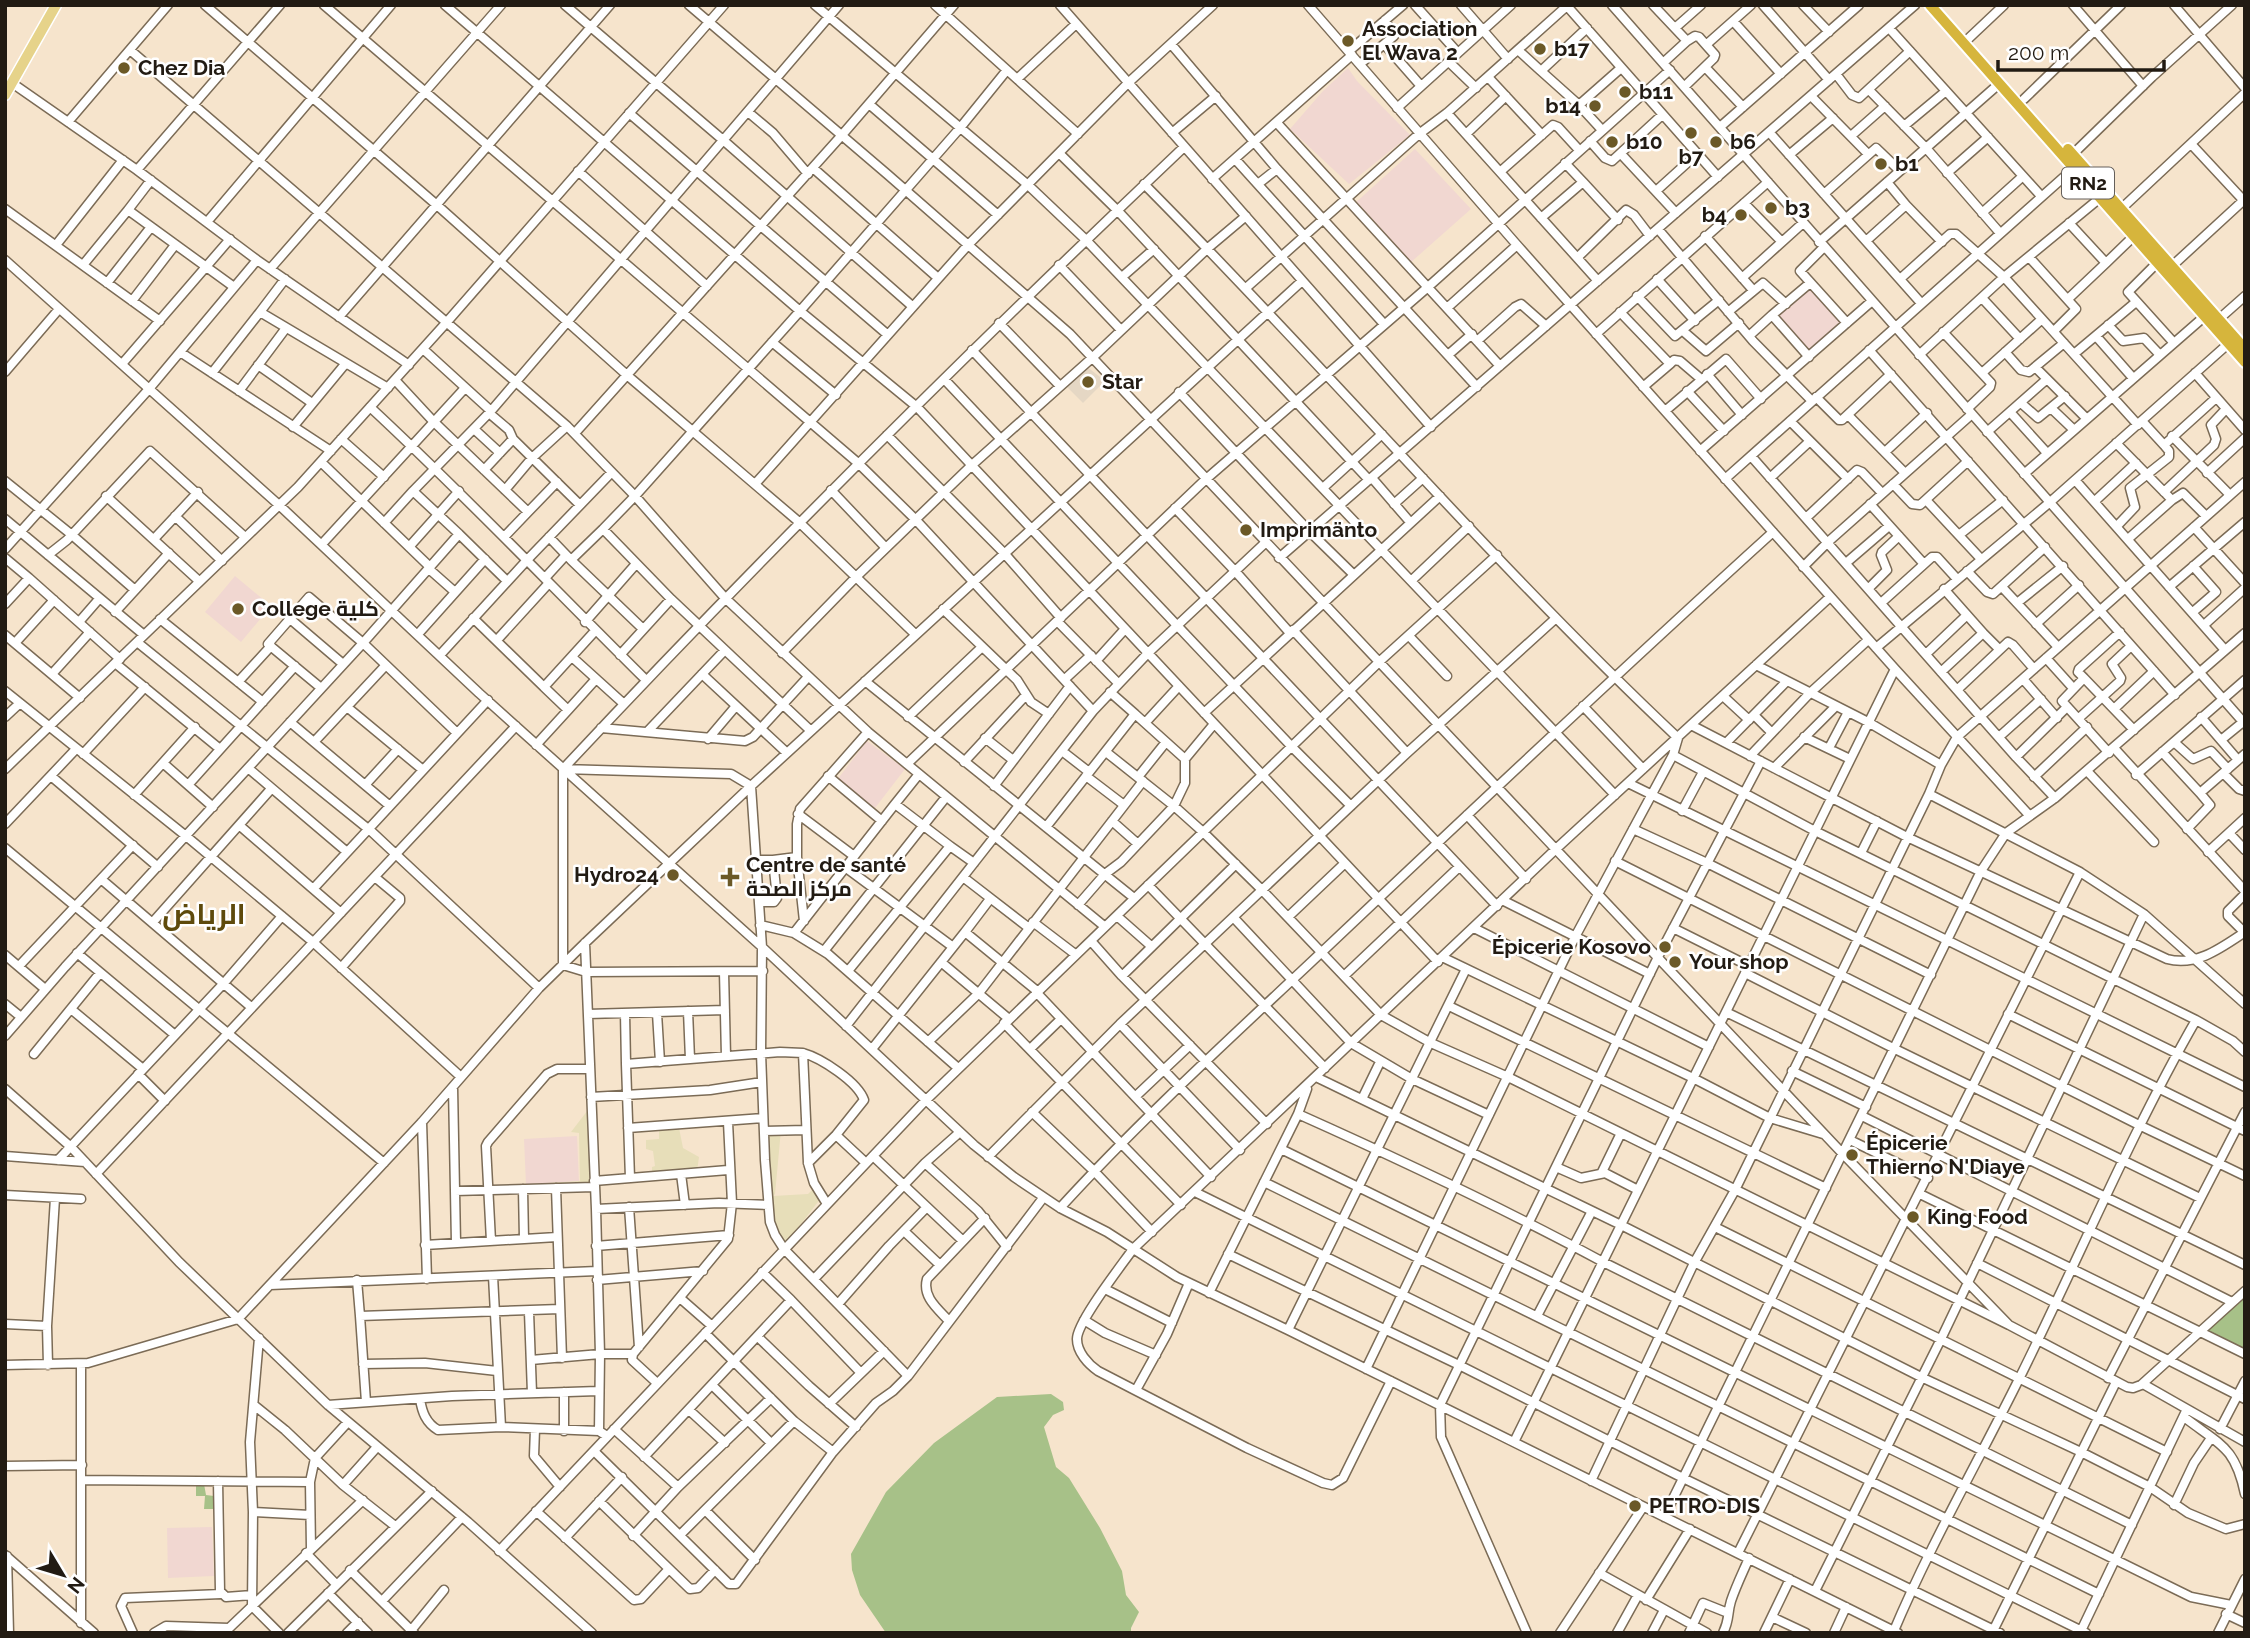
<svg xmlns="http://www.w3.org/2000/svg" width="2250" height="1638" font-family="Raleway,Cairo,sans-serif">
<style>
.industrial{fill:#e5d7c4}
.education{fill:#f1d7d1}
.green{fill:#a7c188}
.sand{fill:#e7deb9}
.lines{fill:none;stroke-linecap:round;stroke-linejoin:round}
.minor-casing{stroke:#7b6b56;stroke-width:11}
.major-casing{stroke:#fff;stroke-width:13}
.highway-casing{stroke:#fff;stroke-width:14}
.minor{stroke:#fff;stroke-width:8}
.major{stroke:#e6d38a;stroke-width:10}
.highway{stroke:#d6b53c;stroke-width:10}
.poi-dot{fill:#6b5927;stroke:#fff;stroke-width:2.5}
.labels{text-anchor:middle;stroke-width:5;stroke-linejoin:round;paint-order:stroke}
.shield{fill:#fff;stroke:#645f5a;stroke-width:2}
.shield-label{font-size:19px;font-weight:bold;fill:#221b13}
.poi-label{font-size:21px;font-weight:bold;fill:#221b13;stroke:#fff;text-anchor:start}
.district-label{font-size:28px;font-weight:bold;fill:#5e4a0c;stroke:#fff}
</style>
<rect width="100%" height="100%" fill="#f6e4cc"/>
<!-- industrial -->
<path class="industrial" d="M1086,366l19,15 -22,22 -17,-17z"/>
<!-- education -->
<path class="education" d="M1348,68l9,13 53,54 -61,49 -59,-55 33,-38z
M1415,149l56,60 -61,54 -56,-59z
M1811,285l32,39 -35,30 -33,-38z
M235,576l36,30 -30,36 -36,-30z
M867,741l38,28 -30,39 -38,-28z
M577,1136l2,46 -53,3 -2,-46z
M212,1527l2,49 -46,2 -1,-50z"/>
<!-- green -->
<path class="green" d="M2245,1297v54l-38,-20z
M1051,1394l12,8 1,8 -11,5 -9,12 12,40 13,11 31,50 22,43 4,24 13,17 -8,16v5h-245l-26,-38 -8,-25 -1,-16 35,-62 48,-49 63,-46z
M204,1484l2,11 8,1 1,13h-11l1,-13h-9v-11z"/>
<!-- sand -->
<path class="sand" d="M591,1106l3,79 -67,4 3,-5 50,-3 -1,-48 -8,-1z
M659,1126l20,2 4,20 16,9 -2,14 -45,5v-9l3,-1 -2,-15 -7,-2v-9l13,-1z
M781,1130l-6,64 -2,2 35,-2 8,-8 5,12 -37,48 -12,-19 -6,-94z"/>
<g class="lines">
<defs>
<path id="minor" d="M205,5l233,201 190,170 171,146 116,112
M324,5l534,458 57,56 178,192
M445,5l355,306 117,96 521,555
M565,5l158,135 189,166
M689,5l198,169 183,160 773,820 166,171
M815,5l213,180 58,55 529,555
M935,5l143,129
M1060,5l371,422
M1308,5l209,240 378,424 134,146
M1415,5l43,48
M1461,5l47,54
M1612,5l633,719
M1653,5l34,36
M1763,5l66,75
M1803,5l26,27
M2073,5l70,81
M2174,5l71,83
M1567,6l151,171
M1733,21l48,53
M1587,28l-46,43 38,34 23,25
M1675,28l26,-23
M1889,28l152,168
M1968,39l36,-34
M1171,44l106,125 200,218
M1707,44l44,-39
M1385,45l36,41
M130,50l437,376 68,70 90,102 143,134 236,194
M1518,50l23,21
M1349,51l54,-46
M1449,62l27,26
M1663,63l24,-22 8,-5 4,1 16,18 -1,3 -30,29
M1360,64l34,-28 -9,-16
M1705,67l38,40
M1836,74l16,21 7,3 51,-47
M1488,77l54,58
M1017,79l59,-55
M12,83l125,87 120,90 152,105
M1869,90l57,58 74,85
M1811,96l57,58
M2024,99l97,-94
M869,104l129,111
M1579,105l42,-37
M1397,108l114,-103
M748,112l25,21 35,41
M629,113l259,222
M1447,113l151,168
M68,122l100,-117
M1277,123l223,243
M1904,126l42,-35
M1720,127l139,-122
M1769,132l152,171
M1172,133l44,-37
M1466,134l40,-38
M1851,136l34,-30
M1590,141l15,17 7,3 50,-46
M2192,145l53,57
M1059,153l58,57 252,270
M1621,154l55,59
M2073,154l79,-77 80,-72
M1789,155l44,-37
M1235,159l149,165
M1565,163l18,19
M813,168l125,110
M137,170l143,-165
M578,171l129,115
M1501,171l52,-46 5,2 21,23
M1947,173l41,-36
M1212,179l140,-124
M1144,184c181,182 347,378 534,554l-5,17 -98,182 -209,432
M1258,184l19,-15
M1656,191l41,-37
M1824,194l52,-46 24,23
M1744,203l38,39
M1906,205l36,37
M5,209l155,112
M2121,209l124,-116
M128,210l23,-30
M1982,213l41,-37
M1541,218l42,-36 35,38
M207,222l184,-217
M2069,223l37,40 28,-27
M1658,229l95,112 59,60
M1705,236l48,54
M1866,241l40,-36 -19,-23
M1819,242l181,-159
M56,245l67,-85
M1824,247l-24,24 47,52
M1578,257l48,-47 8,5 16,21
M2029,257l47,52 -22,22
M5,260l274,245 200,188 283,254 212,198 40,32 46,31 47,24 70,45 111,53 610,303
M2157,263l-29,29 46,51
M83,265l45,-55 106,77
M1059,265l62,65
M2171,267l74,-68
M270,269l231,-264
M1122,277l32,-28
M1742,278l61,-55
M285,279l-25,33 128,76
M1657,279l38,42
M1900,279l50,-45h6l48,43 134,148
M107,283l44,-56
M1246,288l173,-154 28,-21 121,-108
M1637,296l38,40 44,-36
M1982,298l38,41
M2068,299l38,-36
M132,301l43,-56
M1447,308l70,-63
M1620,312l50,52 -27,23
M1728,312l35,-29 23,21
M1772,315l38,-32
M339,317l271,-312
M2219,319l26,-23
M999,323l61,63
M2108,325l15,16 21,-3 16,17
M1683,331l23,20 33,-28
M1943,332l48,51 -1,4 -23,22
M1596,334l172,-152
M1749,336l23,-21 37,42
M2096,336l37,42
M1477,341l38,-34 6,-3 25,22
M772,342l64,53
M423,349l68,62
M972,350l525,556
M1869,350l306,345
M180,352l151,99
M2005,352l16,18 8,2 35,-29
M2074,354l62,-52
M1448,355l24,-21
M1919,355l85,-78 96,-79
M122,364l108,-125
M1670,364l4,-4 6,1 21,18
M258,365l54,38
M2035,367l52,52
M5,372l54,-63
M212,373l48,-61
M1982,373l60,-54
M2195,373l50,57
M1707,374l35,41
M944,379l348,368 59,59
M395,380l38,41 95,91 29,-30
M239,391l47,-63
M1687,391l37,40
M1179,392l131,140 43,42
M1816,397l23,23h3l49,-46
M2021,403l17,15 27,-22
M370,407c95,88 184,182 276,273
M2052,409l22,21
M1665,411l61,-52 35,40
M2010,412l37,41
M489,413l20,17 4,9 67,66
M1848,415l57,58
M1790,421l58,58
M2142,421l22,24 52,-47
M293,427l53,-64
M474,429l26,24
M1987,432l60,-53
M575,433l267,-298 112,-130
M887,435l117,118 57,65
M2172,436l58,59
M341,439l43,38
M2116,443l56,57 -44,39
M1700,451l172,-150
M1885,452l42,-39
M1751,456l265,301
M321,462l109,105
M484,470l29,-31
M2207,473l38,-35
M2024,474l181,-158
M1372,478l38,44
M1770,478l40,-37
M1725,479l349,-311
M2075,480l150,170
M5,481l67,54 63,55
M755,484l213,-239 160,-162 85,-78
M1893,484l19,20 8,1 48,-44
M1324,487l58,-53
M505,490l27,-32 35,-32
M831,490l55,58
M2164,492l50,-47 2,-6 -5,-14 15,-16
M106,496l93,85
M1926,500l55,59
M2172,500l11,-7 23,23
M2095,501l41,-38
M1394,504l29,-26
M1870,504l54,60
M1175,508l60,63 55,62
M175,516l47,45
M1806,518l51,-48 5,2 20,21
M5,519l139,116
M384,523l29,-32
M2117,526l18,-19 -5,-19 39,-31v-6l-5,-6
M2194,527l51,56
M603,529l32,-33 165,-185 160,-183 47,-58
M459,534l-46,-43 78,-80 348,-406
M1959,535l44,-35
M505,536l23,-24
M549,537l22,23 32,-31 68,70 54,51
M154,539l44,-47
M322,544l143,-156
M409,547l50,-56
M5,549l144,-160 108,-129
M48,555l19,-15 83,-89 95,86
M5,558l24,20
M1279,558l636,-553
M571,560l72,69
M1846,563l43,-37
M2193,566l23,26 -23,20
M1803,567l25,-25 144,-128
M429,569l26,23
M1967,571l20,21 6,2 52,-47
M545,578l21,-23
M1411,581l58,-55
M2002,587l56,60
M2169,587l76,-65
M1869,588l18,-18 -6,-15 1,-3 17,-16
M1881,603l51,-46h5l20,22
M2017,603l46,-37
M5,604l24,-26 91,81
M943,609l74,71 14,22 18,12
M115,612l54,-59
M289,618l54,46
M473,618l71,69 51,-56
M160,619l103,83
M1057,621l61,62
M79,622l20,-23
M585,622l51,-58
M2036,624l43,-39
M2204,625l41,-37
M1293,630l114,123
M1983,633l16,16
M418,634l67,-75
M5,635l75,63
M1409,636l38,40
M497,640l52,-57
M137,642l235,190 167,156
M15,643l39,-43
M1876,648l173,-145 179,-159
M782,653l75,-77 115,-111 120,-107 116,-110 38,-32
M1926,654l41,-39 -23,-26
M440,655l88,-96 83,-86
M620,655l51,-56
M572,657l52,47
M2046,658l27,30
M1096,661l29,-32
M115,663l105,86
M1756,665l112,57 73,43
M1941,672l42,-39 -16,-18
M52,674l38,-42
M702,674l85,79
M2084,678l50,52
M1065,679l26,-24
M2023,679l34,39
M865,681l269,217
M238,682l33,-36
M544,687l24,23 28,-31
M321,688l-53,-44 41,-47 54,46 94,90
M1957,690l51,-48 5,3 21,24
M5,691l181,145 127,106 148,135
M1110,692l25,22
M1723,696l26,24
M1583,706l60,63
M347,707l76,63
M2114,709l40,-38
M1204,713l236,-217
M1754,715l18,18
M5,717l15,-14
M908,717l74,-70
M2201,717l37,43
M2079,718l41,-37 1,-3 -9,-14 19,-18
M290,722l100,84
M1145,723l34,-37
M1691,725l216,112 260,122c29,8 54,-11 78,-27
M601,728l144,13 8,-4 55,-60
M647,732l78,-82 86,81
M1804,737l46,22
M1999,737l42,-38
M985,738l28,22
M708,739l28,-33
M2221,740l22,-18
M314,742l72,-77
M2174,742l19,17 18,-8 17,18
M1726,743l61,-62
M536,745l32,-35
M1829,748l19,-36
M2114,748l131,143
M1062,751l27,21
M1106,752l68,54 29,26 59,58 119,125 50,28 77,34 501,248 118,62 6,1 8,-3 104,-94
M2162,752l38,41 45,-39
M2109,753l-47,-52 22,-23 -6,-6 1,-3 41,-37
M83,754l62,-67
M1673,755l142,76 381,189 37,21 12,11
M1750,756l60,-63 58,-53
M964,762l62,-67
M163,763l50,44
M907,764l298,-284 223,-193 242,-217
M248,768l99,84
M1774,768l62,-62
M5,769l293,-282 148,-164 278,-318
M563,769l168,5 20,12 11,161 -1,106 4,107 5,62 5,13 9,14 124,127
M2087,771l67,71
M2223,773l16,16 6,2
M2136,775l109,-95
M51,776l107,91
M828,776l54,45
M1086,776l38,29
M1138,777l28,-35
M2034,777l53,-50
M1628,783l617,304
M188,785l107,-119
M365,785l33,-36
M994,786l76,-100
M1929,794l151,78
M134,795l61,-68
M2055,798l-39,-41 51,-50
M895,804l24,-30
M1682,811l21,-39
M798,814l56,42
M1467,815l59,64
M1112,821l26,23
M5,824l71,-75
M239,825l102,88
M1046,827l89,-113 50,45 29,-35
M1633,829l74,34 224,112
M2187,829l23,-24 -10,-12
M2229,833l16,17
M5,848l379,315
M2208,852l37,-34
M1861,853l16,-32
M797,857v-33l3,-15 68,-77
M756,860h17l4,38 -3,4h-15
M773,860l24,-3 7,64
M1615,861l526,265 104,50
M845,867l108,80
M963,877l66,51
M101,879l150,128
M1148,885l177,183
M314,888l174,-188
M2245,894l-17,17v5l17,17
M1502,900l148,74
M1078,905l27,-31 16,-12 53,-56 11,-23v-24
M1117,916l34,30
M1288,917l57,-54
M1234,918l117,125 61,36 77,36
M153,922l118,-133
M1033,922l42,32
M760,925l34,8 34,21 130,114
M1474,928l235,119
M1673,928l76,38
M965,932l25,-33
M794,933l101,-129 55,42
M1091,941l31,35 145,148
M585,943l11,266 4,145 -1,77 8,5
M824,951l122,-154
M77,953l98,82
M5,955l40,34
M1442,957l251,121 77,40 53,16
M941,962l68,57
M19,966l114,-121
M341,968l59,-67v-3l-24,-20
M763,971l-177,1 -23,-7v-196c200,-214 408,-420 621,-622
M848,971l102,-125 24,17
M724,972l2,84
M1745,973l150,76 305,149
M1122,976l114,-112
M1344,976l115,-109
M1036,992l175,185
M5,1004l16,13
M1449,1006l377,182
M71,1009l72,60
M688,1011l2,48
M1726,1012l519,253
M625,1013l1,51 154,-12 23,1 5,110 6,20 13,21
M657,1013l3,49
M588,1014l137,-4
M2008,1014l237,117
M1004,1023l177,182
M1120,1024l120,126
M846,1026l247,-315 55,-58 117,-110
M5,1036l60,-69 298,-324 96,-109 48,47
M928,1042l51,-49 164,-212
M872,1049l93,-117 72,59
M1030,1049l31,-30
M803,1053c18,5 55,29 61,47l-28,35 -28,28
M34,1054l66,-81
M626,1064l4,114
M1792,1071l74,36
M138,1074l27,27
M1316,1077l305,148 300,152 160,75 69,35 38,26 38,16 19,-5
M453,1087l2,104
M5,1089l66,58 108,115 149,143 140,117 124,111
M1136,1096l54,-51
M591,1097l119,-7 52,-8
M1362,1099l18,-37
M1032,1112l62,59 58,61
M1298,1114c103,46 205,94 305,148l529,263
M1862,1116l370,186
M422,1122l5,157
M628,1128l135,-10
M764,1131l42,-1
M836,1135l30,28
M1850,1140l78,38
M1281,1149l910,448 40,8
M5,1156l80,6
M873,1156l90,85
M988,1157l132,-133 287,-271 148,-134
M58,1160l166,-177 58,-67
M925,1163l53,48 29,36
M1556,1167l25,11 24,-5 33,17
M1602,1172l19,-39
M96,1174l420,-448
M681,1174l4,31
M594,1181l134,-11
M1264,1182l835,412
M556,1188l6,170
M523,1189l1,50
M1195,1192l891,441
M1920,1194l325,160
M5,1195l76,4
M629,1207l10,140
M1060,1208c83,-91 175,-174 264,-258 149,-141 298,-281 449,-418
M596,1209l123,-6 49,2
M1715,1227l452,225
M904,1231l36,34
M491,1241l-5,-95 2,-4 59,-68 10,-5h32
M456,1243l-1,-52 139,-4
M425,1245l132,-8
M596,1246l133,-11
M1228,1254l231,111 224,113 317,155
M1977,1263l268,136
M493,1276l8,151
M814,1279l111,-116 35,-31
M357,1280l3,36 200,-7
M597,1280l106,-9
M270,1285l327,-14
M1105,1289l67,34
M1209,1293l89,-179 9,-25
M680,1298l32,28
M791,1300l70,73
M838,1304l51,-58 37,-38
M529,1312l3,81
M360,1316l6,86
M1537,1316l55,-105
M1084,1320l21,13 51,22
M949,1321c-11,-12 -27,-24 -22,-42l58,-61
M5,1324l42,2
M1288,1330l178,-361
M705,1333l89,88 39,31
M758,1337l51,49 47,41
M259,1338l-9,104 3,70 -1,94 27,27
M531,1360l69,-6h33
M81,1364v259
M363,1364l62,-1 72,8
M5,1365l83,-2 150,-44 184,-197 117,-134 46,-45 166,-157 551,-505
M48,1365l-1,-39 8,-128
M2108,1378l137,-266
M1391,1381l-48,97 -11,7 -9,-2 -76,-35 -149,-77c-10,-7 -21,-19 -21,-32 0,-17 44,-73 56,-90l424,-401 273,-251
M657,1383l-25,-23 1,-6 95,-115 4,-36 -4,-81
M2143,1384l102,58
M712,1385l59,58
M1136,1390l31,-56 22,-51
M420,1399c2,13 6,24 18,31l63,-3 98,4
M829,1404l55,-53
M254,1405l31,25 58,55 52,41
M328,1405l124,-9 146,-5
M689,1410l36,33
M2184,1417c36,28 51,29 61,77
M535,1429l-1,27 26,31
M614,1429l64,58
M2220,1429l25,-48
M564,1431v-39
M1514,1442l381,-773
M594,1451l135,133h7l97,-132 43,-49 17,-12 15,-15 135,-178
M644,1457l147,-157 -29,-28
M5,1466l77,-1
M82,1480l228,2
M218,1481l2,110 6,6 26,-2
M1591,1481l103,-218 41,-73 194,-396 12,-29 16,-28 288,-255
M343,1485l34,-38
M599,1501l91,88 8,-1 17,-18
M2174,1505l20,-42 17,-25
M705,1510l50,50
M536,1511l98,89 7,-1 27,-29
M253,1512l57,3
M1664,1517l317,-646 25,-38 49,-35 190,-165
M680,1535l114,-114
M633,1536l45,-49 93,-89
M565,1538l57,-61
M311,1549l-1,-67 5,-24 32,-35
M499,1551l426,-450 454,-439 118,-107
M306,1553l30,31
M1738,1553l342,-681 64,42 101,90
M5,1555l89,78
M7,1556l2,77
M350,1570l64,63
M1599,1573l108,60
M1815,1591l126,-252 203,-425
M328,1593l40,40
M1646,1600l44,-71
M382,1601l80,-84
M2226,1614l19,9
M1772,1617l34,16
M133,1633l-12,-27 4,-8 96,-4
M154,1633l12,-7 63,2
M224,1633l139,-133
M288,1633l144,-142
M347,1633l11,-11
M409,1633l35,-43
M1527,1633l-86,-196 -1,-32 218,-448 103,-196
M1560,1633l83,-126
M1617,1633l21,-38
M1652,1633l12,-23
M1689,1633l14,-30 25,10
M1723,1633c7,-14 4,-19 8,-32 5,-15 12,-29 18,-43
M1764,1633l26,-54
M1834,1633l12,-26
M1893,1633c37,-88 85,-171 127,-256 59,-119 110,-242 176,-357
M1992,1633l124,-251
M2080,1633l106,-222
M2218,1633l27,-54"/>
<path id="major" d="M5,95l51,-90"/>
<path id="highway" d="M1930,5l315,357
M2068,149l177,200"/>
</defs>
<!-- minor casing -->
<use href="#minor" class="minor-casing"/>
<!-- major casing -->
<use href="#major" class="major-casing"/>
<!-- highway casing -->
<use href="#highway" class="highway-casing"/>
<!-- minor -->
<use href="#minor" class="minor"/>
<!-- major -->
<use href="#major" class="major"/>
<!-- highway -->
<use href="#highway" class="highway"/>
</g>
<!-- markers -->
<g class="poi-dot">
<circle cx="1348" cy="41" r="7"/>
<circle cx="1540" cy="49" r="7"/>
<circle cx="124" cy="68" r="7"/>
<circle cx="1625" cy="92" r="7"/>
<circle cx="1595" cy="106" r="7"/>
<circle cx="1691" cy="133" r="7"/>
<circle cx="1612" cy="142" r="7"/>
<circle cx="1716" cy="142" r="7"/>
<circle cx="1881" cy="164" r="7"/>
<circle cx="1771" cy="208" r="7"/>
<circle cx="1741" cy="215" r="7"/>
<circle cx="1088" cy="382" r="7"/>
<circle cx="1246" cy="530" r="7"/>
<circle cx="238" cy="609" r="7"/>
<circle cx="673" cy="875" r="7"/>
<path d="M726.5 866.5h7v7h7v7h-7v7h-7v-7h-7v-7h7z"/>
<circle cx="1665" cy="947" r="7"/>
<circle cx="1675" cy="962" r="7"/>
<circle cx="1852" cy="1155" r="7"/>
<circle cx="1913" cy="1217" r="7"/>
<circle cx="1635" cy="1506" r="7"/>
</g>
<g class="labels">
<!-- shield labels -->
<rect class="shield" x="2062" y="167.5" width="52" height="31" rx="5"/>
<g class="shield-label">
<text x="2088" y="190">RN2</text>
</g>
<!-- poi labels -->
<g class="poi-label">
<text x="1362" y="36">Association<tspan x="1362" dy="24">El Wava 2</tspan></text>
<text x="1554" y="56">b17</text>
<text x="138" y="75">Chez Dia</text>
<text x="1639" y="99">b11</text>
<text x="1581" y="113" text-anchor="end">b14</text>
<text x="1626" y="149">b10</text>
<text x="1730" y="149">b6</text>
<text x="1691" y="164" text-anchor="middle">b7</text>
<text x="1895" y="171">b1</text>
<text x="1785" y="215">b3</text>
<text x="1727" y="222" text-anchor="end">b4</text>
<text x="1102" y="389">Star</text>
<text x="1260" y="537">Imprimänto</text>
<text x="252" y="616">College كلية</text>
<text x="746" y="872">Centre de santé<tspan x="746" dy="24">مركز الصحة</tspan></text>
<text x="659" y="882" text-anchor="end">Hydro24</text>
<text x="1651" y="954" text-anchor="end">Épicerie Kosovo</text>
<text x="1689" y="969">Your shop</text>
<text x="1866" y="1150">Épicerie<tspan x="1866" dy="24">Thierno N'Diaye</tspan></text>
<text x="1927" y="1224">King Food</text>
<text x="1649" y="1513">PETRO-DIS</text>
</g>
<!-- district labels -->
<g class="district-label">
<text x="204" y="924">الرياض</text>
</g>
</g>
<!-- border -->
<rect width="2250" height="1638" fill="none" stroke="#221b13" stroke-width="14"/>
<!-- north arrow -->
<g transform="translate(63 1575) rotate(128)" stroke="#ffffff" stroke-width="5" paint-order="stroke">
<path d="M0-5L12 26L0 18L-12 26Z" fill="#221b13"/>
<text y="-10" font-size="19" font-weight="bold" text-anchor="middle" fill="#221b13">N</text>
</g>
<!-- scale -->
<path d="M1998 60v10h166v-10" fill="none" stroke="#221b13" stroke-width="3.5"/>
<text x="2008" y="60" font-size="21" fill="#221b13" stroke="#ffffff" stroke-width="5" paint-order="stroke">200 m</text>
</svg>
